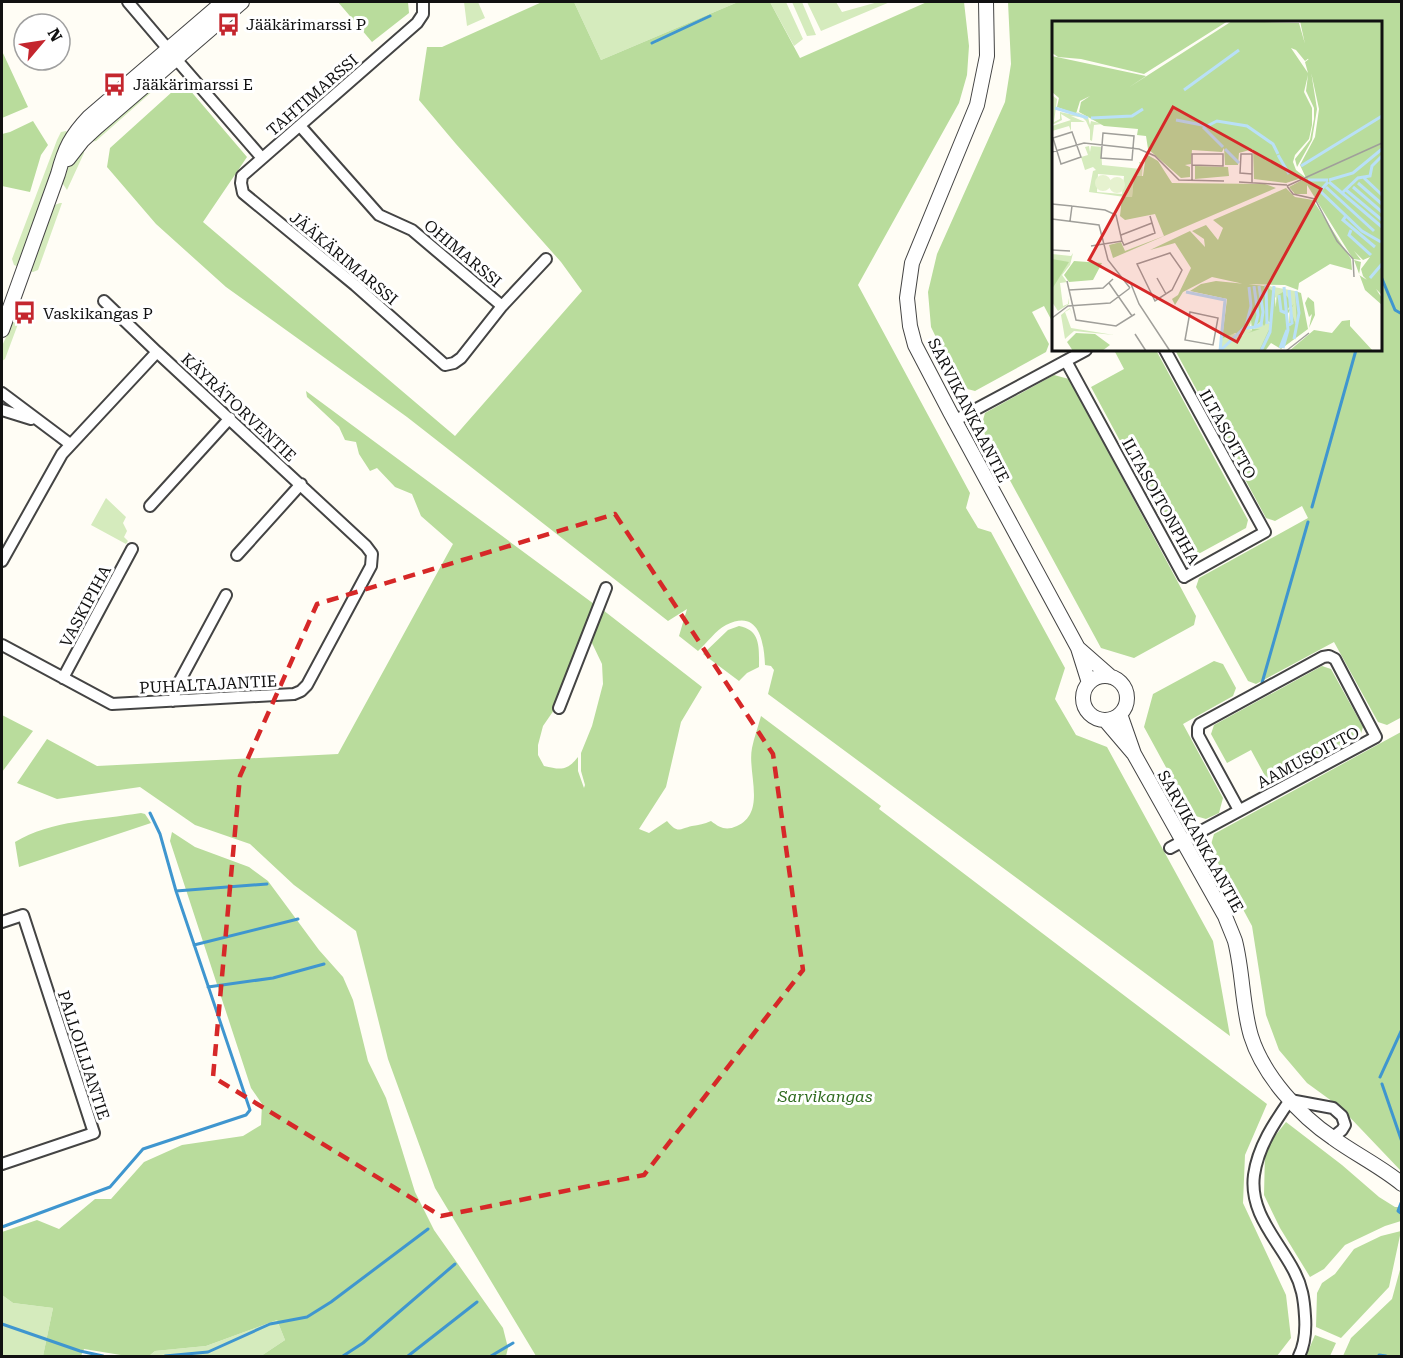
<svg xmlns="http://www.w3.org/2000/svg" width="1403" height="1358" font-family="'Roboto Serif',serif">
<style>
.green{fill:#d5ebbd}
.forest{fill:#b9dc9c}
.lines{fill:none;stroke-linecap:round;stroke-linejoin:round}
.stream{stroke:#3f96cf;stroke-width:3}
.minor-casing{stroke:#444;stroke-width:14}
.tertiary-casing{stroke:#444;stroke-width:16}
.minor{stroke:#fff;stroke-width:10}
.tertiary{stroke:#fff;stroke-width:14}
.marked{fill:none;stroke:#d62828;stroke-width:4.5;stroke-dasharray:12 8;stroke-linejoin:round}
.labels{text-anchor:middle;stroke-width:6;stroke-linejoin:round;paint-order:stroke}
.poi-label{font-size:16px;fill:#111;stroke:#fff;text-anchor:start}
.street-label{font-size:16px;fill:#111;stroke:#fff}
.park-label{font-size:16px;font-style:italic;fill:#2f6b1f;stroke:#fff}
.inset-river{fill:none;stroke:#b9e0f7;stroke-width:3}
.inset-road{fill:none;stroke:#a09f9a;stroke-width:1.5}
.view{fill:#d62828;fill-opacity:0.15;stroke:#d62828;stroke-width:3}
.inset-edge{fill:none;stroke:#111;stroke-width:3}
</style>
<rect width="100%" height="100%" fill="#fffdf5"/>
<!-- green -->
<path class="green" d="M464,2h14l7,16 -18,8z
M574,2h164l-137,58z
M770,2h16l17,37 -9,7z
M792,2h10l14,33 -9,1z
M807,2h29l6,10 36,-10h12l-69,29z
M163,78v4l-67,59 -6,1 5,-10z
M66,131l3,3 -50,133 -5,-2 -2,-6 45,-119 4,-8z
M84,149v4l-17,37 -6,-9c5,-14 12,-22 23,-32z
M60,203h2l-24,67 -5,2 -4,-1 23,-65z
M13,322l5,2 -13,35 -3,2v-15z
M106,498l20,19 -3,6 4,8 -3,6 4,4 -2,3 -35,-19z
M2,1295l11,8 40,5 -10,48h-41z
M277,1320l8,20 -24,16h-112l6,-5 51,-5z"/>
<!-- forest -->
<path class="forest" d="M338,2h70l1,11 -37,29z
M542,2h32l27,58 137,-58h32l30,56 127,-56h37l5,44 -2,29 -8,28 -101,182 112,208 -4,15 12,20 13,4 74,136 -10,31 21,36 31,12 106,194 17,95 -462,-342 6,-24 -3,-4 -6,-1c-1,-23 -6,-57 -39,-40 -10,5 -19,18 -28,26l-19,-15 8,-27 -19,12 -261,-204 -181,-130 -70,-63 -49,-57 3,-19 73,-66 64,75 -44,65 252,214 127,-145 -21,-29 -105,-118 -37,-44 8,-53h15z
M1008,2h393l1,715 -15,8 -9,-3 -44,-80 -78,42 -8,-3 -52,-94 3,-9 109,-60 -6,-12 -27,15 -9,-3 -91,-168h205v-328h-326l-1,301 -9,-17 -12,6 17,32 -3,8 -71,39 -15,-4 -29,-60 -3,-35 9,-38 68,-152 6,-38z
M2,51l26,56 -26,11z
M33,121l15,24 -7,10 -11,37 -28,-6v-52l8,-2z
M1114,350h42l92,170 -2,8 -55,30 -9,-2 -91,-169 33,-18z
M1054,375l15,4 127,237 -2,9 -60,33 -33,-10 -120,-221 4,-14z
M306,391l288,213 -35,87 -5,19 -11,16 -5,19v10l6,11c17,4 23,5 34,-9v14l6,17 1,-3 -4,-14v-18l11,-27 11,-42 -1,-20 -11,-23 12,-31 99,77 -21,35 -15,65 -27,42 10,4 18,-12c11,13 12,8 25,5 7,-1 12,-2 19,-5 9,7 15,10 26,5 30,-14 10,-53 15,-78 2,-10 6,-21 9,-32l120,90 -2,3 388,295 -22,51 -2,48 43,92 5,43 -14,18h-741l-101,-168 -47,-129 -32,-128 -62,-46 -44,-41 -55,-19 -55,-38 -83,12 -40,-16 30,-44 50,27 241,-12 115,-210 -32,-28 -9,-22 -17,-7 -18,-19 -7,3 -11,-17 -3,-12 -11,-2 -6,-13 -32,-30z
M739,626c22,4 20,22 20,41l-12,6 -8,8 -36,-27 25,-24z
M1214,661l9,3 13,24 -3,8 -50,28 40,74 -4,15 -13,6 -14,-4 -48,-88 9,-33z
M1322,666l9,3 32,58 -3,10 -90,48 -19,-35 -24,13 -16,-29 3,-9z
M2,715l31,16 -31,41z
M1401,732v439l-61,-64 -33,-24 -28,-33 -13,-35 -14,-89 -42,-78 4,-14z
M141,813l4,1 6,9 -132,44 -4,-25c36,-22 84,-22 126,-29z
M172,832l23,15 54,20 19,14 51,69 24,27 10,23 15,61 18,37 29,94 19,38 69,98 5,20 -2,8h-245l24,-16 -8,-20 -71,26 -51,5 -6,5h-22l-43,-7 -3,7h-38l10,-48 -40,-5 -11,-8v-63l35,-12 22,9 36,-30h16l33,-37 38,-17 61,-9 18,-11 1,-21 -11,-16 -81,-247z
M1286,1122l56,43 37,32 16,10h6v14l-16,5 -40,19 -21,24 -14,8 -30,-49 -16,-33 1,-42 2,-7z
M1401,1231l-12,56 -48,51 -25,-11 1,-34 5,-10 13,-9 19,-25 27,-13z
M1401,1266v90h-58l8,-18 41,-39z
M1315,1335l21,8 -6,13h-24z"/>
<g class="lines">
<!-- stream -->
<path class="stream" d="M652,43l58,-27
M1380,274l15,36 7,4
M1312,507l44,-157
M1262,683l46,-161
M176,891l91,-7
M194,945l104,-26
M208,987l65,-9 51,-14
M1380,1077l22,-48
M1382,1084l20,58
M1401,1203l-3,8 4,3
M2,1227l108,-40 33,-38 103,-34 4,-5 -74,-219 -16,-57 -10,-21
M2,1324l78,27 23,5
M165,1356l43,-4 62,-28 37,-7 24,-15 97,-73
M343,1356l20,-13 92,-79
M408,1356l69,-54
M491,1356l22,-13
M1379,1356v-1l7,1"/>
<defs>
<path id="minor" d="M128,2l40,47
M423,2v12l-6,9 -175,153 -1,7 2,10 112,92 90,80 9,-2 7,-5 41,-52 44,-47
M176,59l86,99
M301,127l78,88 33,15 90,76
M104,301l53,51
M1066,361l118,216 81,-45 -100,-182
M2,393l68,51
M2,410l29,9
M954,421l132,-71
M150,506l80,-88
M237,555l64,-71
M2,561l60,-107 95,-102 209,194 6,8 -1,12 -64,119 -6,6 -7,3 -182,10 -110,-59
M63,678l69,-129
M173,701l4,-15 49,-91
M559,708l47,-120
M1170,848l206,-111 -41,-78 -6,-3 -6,1 -123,67 -2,4v7l41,75
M2,922l21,-7 71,218 -92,31
M1299,1356c6,-12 7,-26 6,-40 -1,-17 -3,-30 -11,-45 -16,-31 -45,-58 -40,-96 4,-28 20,-52 36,-75l43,8 9,8 3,9 -3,5 -10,8"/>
<path id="tertiary" d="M986,2l1,54 -10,49 -65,158 -5,35 3,28 5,19 35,67 128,236
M68,159l14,-18 15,-14 145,-125
M2,330l56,-156c7,-26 13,-38 31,-57l134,-115
M1083 698a22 22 0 1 1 44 0a22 22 0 1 1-44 0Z
M1089,683l-11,-35 33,29
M1105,720l29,34 -14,-40
M1134,754l91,162c3,8 7,17 10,25 8,31 7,65 16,95 12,39 49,80 82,102 22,16 47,28 69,46"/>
</defs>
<!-- minor casing -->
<use href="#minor" class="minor-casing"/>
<!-- tertiary casing -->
<use href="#tertiary" class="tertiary-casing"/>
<!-- minor -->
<use href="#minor" class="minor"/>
<!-- tertiary -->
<use href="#tertiary" class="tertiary"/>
</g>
<!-- marked area -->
<path class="marked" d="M615,514l158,240 30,216 -159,205 -203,41 -228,-139 27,-301 77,-172z"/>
<!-- icons -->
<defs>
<symbol id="bus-bare" viewBox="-9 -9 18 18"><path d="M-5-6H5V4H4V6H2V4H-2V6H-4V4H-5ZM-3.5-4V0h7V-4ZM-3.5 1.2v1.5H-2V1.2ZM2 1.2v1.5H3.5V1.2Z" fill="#c4262e" stroke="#fff" stroke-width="2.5" paint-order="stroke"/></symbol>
</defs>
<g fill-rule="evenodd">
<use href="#bus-bare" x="212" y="8" width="33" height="33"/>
<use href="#bus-bare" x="98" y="68" width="33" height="33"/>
<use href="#bus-bare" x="8" y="296" width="33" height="33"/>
</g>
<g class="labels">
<!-- poi labels -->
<g class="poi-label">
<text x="246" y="30">Jääkärimarssi P</text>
<text x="133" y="90">Jääkärimarssi E</text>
<text x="43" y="319">Vaskikangas P</text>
</g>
<!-- street labels -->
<g class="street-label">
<text transform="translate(312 95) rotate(-41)" y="6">TAHTIMARSSI</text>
<text transform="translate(463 253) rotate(40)" y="6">OHIMARSSI</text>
<text transform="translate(344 258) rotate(40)" y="6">JÄÄKÄRIMARSSI</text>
<text transform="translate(239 407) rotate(43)" y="6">KÄYRÄTORVENTIE</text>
<text transform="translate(969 410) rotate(63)" y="6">SARVIKANKAANTIE</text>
<text transform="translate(1228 434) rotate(61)" y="6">ILTASOITTO</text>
<text transform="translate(1161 501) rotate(61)" y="6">ILTASOITONPIHA</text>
<text transform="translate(85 606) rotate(-62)" y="6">VASKIPIHA</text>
<text transform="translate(208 684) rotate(-3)" y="6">PUHALTAJANTIE</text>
<text transform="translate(1308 757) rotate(-28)" y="6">AAMUSOITTO</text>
<text transform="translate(1201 841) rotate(61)" y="6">SARVIKANKAANTIE</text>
<text transform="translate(84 1055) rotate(72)" y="6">PALLOILIJANTIE</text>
</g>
<!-- park labels -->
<g class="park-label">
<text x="825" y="1102">Sarvikangas</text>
</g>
</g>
<!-- overview -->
<g transform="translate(1052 21)">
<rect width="330" height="330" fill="#fffdf5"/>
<path d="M0,74l5,4 -3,23 6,-3v-7l19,4 -2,-4 11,5 2,8 1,-4 12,3 -9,1 -2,16 -2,-1v-10l-4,-9 -3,-3h4l-5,-1 -11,-1 14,6h-14v9l-2,-5 -17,5v-5l19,-6 -10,-6 1,6 -10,5zM37,125l1,6 1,-6 10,1 1,18 39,4 -2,-7h4l-1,14h-8l-2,22 -43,-6 4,-21 3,-1 -3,-3 -8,3 -4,-13 7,-2 -3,-8zM46,153l26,2 -2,18 -25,-2zM21,232l-3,12 -8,10 5,7 -7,1 3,23 5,-2v-6l1,6 -11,7 -6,-9v-48l19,2zM212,264l31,6 4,22 -2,14 -5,-12 -4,12 3,-27 -4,-3 -10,4 -2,6 1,-9zM18,287l3,9 -3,-8 -5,3 6,16 43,7 -40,-4 -9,8 -4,-24 6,-5zM197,288l4,8 -4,12 4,1 8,-9 11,2 -9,23 -4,5h-39l2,-12 12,-6 6,5 3,-3z" fill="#d5ebbd" fill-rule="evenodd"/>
<path d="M0,0h176l-84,53 -63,-15 -23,-2 -6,-4zM180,0l67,2 10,35 -4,3 -9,-11 -5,-2 17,25 -3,-11 4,-3 8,50 -5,31 -15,27 -2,-8 15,-19 4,-21v-11l-8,-17 2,-16 -4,17 8,16v17l-3,14 -14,16 -2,7 3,8 9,7 -19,6 -32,-4 -1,-30 -14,4 -1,12h-13l-1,-17 -2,4 -30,-2 -1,14 -6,1 5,2v10l-9,1 -33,-29 -2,-13 -9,-1 1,-6 -34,-3 -25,-14 2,-10 9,-6 -10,5 -4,13 -19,-7 2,-9 -7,-6v-36l94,20 -18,12zM248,0h82v274l-19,-19 -2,-7 9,-12 -7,3 -9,-9 7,9 -8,-1 -46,-74v9h-12l-6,-7 17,-9 -6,-13 15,-28 4,-28zM94,133l12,7 14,22 93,1 11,4 -163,70 -4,-13 12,-3 4,9 39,-15 -9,-22 -30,6 -5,-4 2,-19h10l2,-21h9zM143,145l33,1 1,9 -34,3zM234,167l9,9 18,3 38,59 1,11 -22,-6 -31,19 -1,7 -13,-5 -41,-1 -32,-7 -29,15 -8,13 -3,-6 6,-4 13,-27 -16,-25 -25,7 40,-19 15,16 -1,-8 -12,-8 14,-6 12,15 5,-12 -10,-8zM0,238l17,3 -17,27zM302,239l7,2 -2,13 13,8 10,15v7l-17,-15zM22,240l28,2 -9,17 -24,2 -5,-7zM164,260l50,5 9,7v14l3,-12 5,-3 8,9 -3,9 6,-6 -7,11 1,12 4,-13 5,13 -2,-36 6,2 7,36 -27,20 -10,-6 -6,8h-6l13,-28 -5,-2 -3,5 -3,-5 -8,8h7l-12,4 4,-2 -2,-22 -9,29 -6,-5 -13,6 5,-40 -37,-8 11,-7zM256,276l6,5 1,13 -6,13 3,-14 -3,3 -4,-14zM298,299v6l23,25h-84l25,-21 18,3 10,-12zM24,312l19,1 15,11 -8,6h-29l-6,-9z" fill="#b9dc9c"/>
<path d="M43 162a8 8 0 1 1 16 0a8 8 0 1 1-16 0ZM57 164a8 8 0 1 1 16 0a8 8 0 1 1-16 0Z" fill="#e6f2cf"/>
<path class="inset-river" d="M132,69l55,-40M3,87l33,10M39,97l41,-2 11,-7M124,99l31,6 10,-5 30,5 26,18 5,10M151,106l20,20M173,128l14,14M226,134l11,19M249,145l81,-50M311,156l19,18M256,159h20M277,159l24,-7 29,-24M276,161l-8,9 42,40 19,11M277,161l13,11 16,-15 12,-2 2,-10 10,-10M306,162l24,21M274,166l48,44M301,166l29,25M294,169l36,30M290,172l40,34M294,195l-3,4 32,27M299,209l-2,5 22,20M318,257l12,-14M214,264l1,39M237,269l3,33 -3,2M134,271l39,8 -5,51M227,274l2,16 5,2M203,306l6,-2 2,-13 -4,-26M194,307l9,-1 3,-12 -4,-29M242,318l5,-26 -3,-22M228,327l7,-18M231,327l5,-18 -4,-43M169,329l25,-24 5,-20 -2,-19M209,330l9,-19 4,-46"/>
<path class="inset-road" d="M20,111l9,25 -20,7 -8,-26zM51,112l31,3 -2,24 -31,-2zM0,131l32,-9 55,6 16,7 24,24 45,1M140,160v-27h31v12l-31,-1M187,161l48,3M200,162v-29h-11l-1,19 12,1M235,165l6,8 22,5 22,42 16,18 1,18M235,165l95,-43M0,183l20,2M0,198l47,6 9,35 22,28M18,200l2,-15 33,4 11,5 6,26M69,214l31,-12M39,225l31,-5 2,4 31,-12 -5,-17M0,229l18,1M118,232l12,17 -10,20 -17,11 -18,-37zM105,257l9,16M15,260l9,39 40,6 19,-12M57,262l23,33M79,263l8,20 31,47M17,269l34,-2 10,-9M138,291l28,6 -5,27 -28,-5zM0,297l16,-12 42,-3 20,-15M83,313l11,17M234,330l23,-18"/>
<path class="view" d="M121,86l148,82 -84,153 -148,-82z"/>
<rect width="330" height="330" class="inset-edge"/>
</g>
<!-- border -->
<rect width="1403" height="1358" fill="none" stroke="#111111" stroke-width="6"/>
<!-- north arrow -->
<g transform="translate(42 42) rotate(61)"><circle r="28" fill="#ffffff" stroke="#a0a0a0" stroke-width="1.5"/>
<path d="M0-4.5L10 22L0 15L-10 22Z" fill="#c4262e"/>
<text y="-9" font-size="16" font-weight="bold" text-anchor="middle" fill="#111111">N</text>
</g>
</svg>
